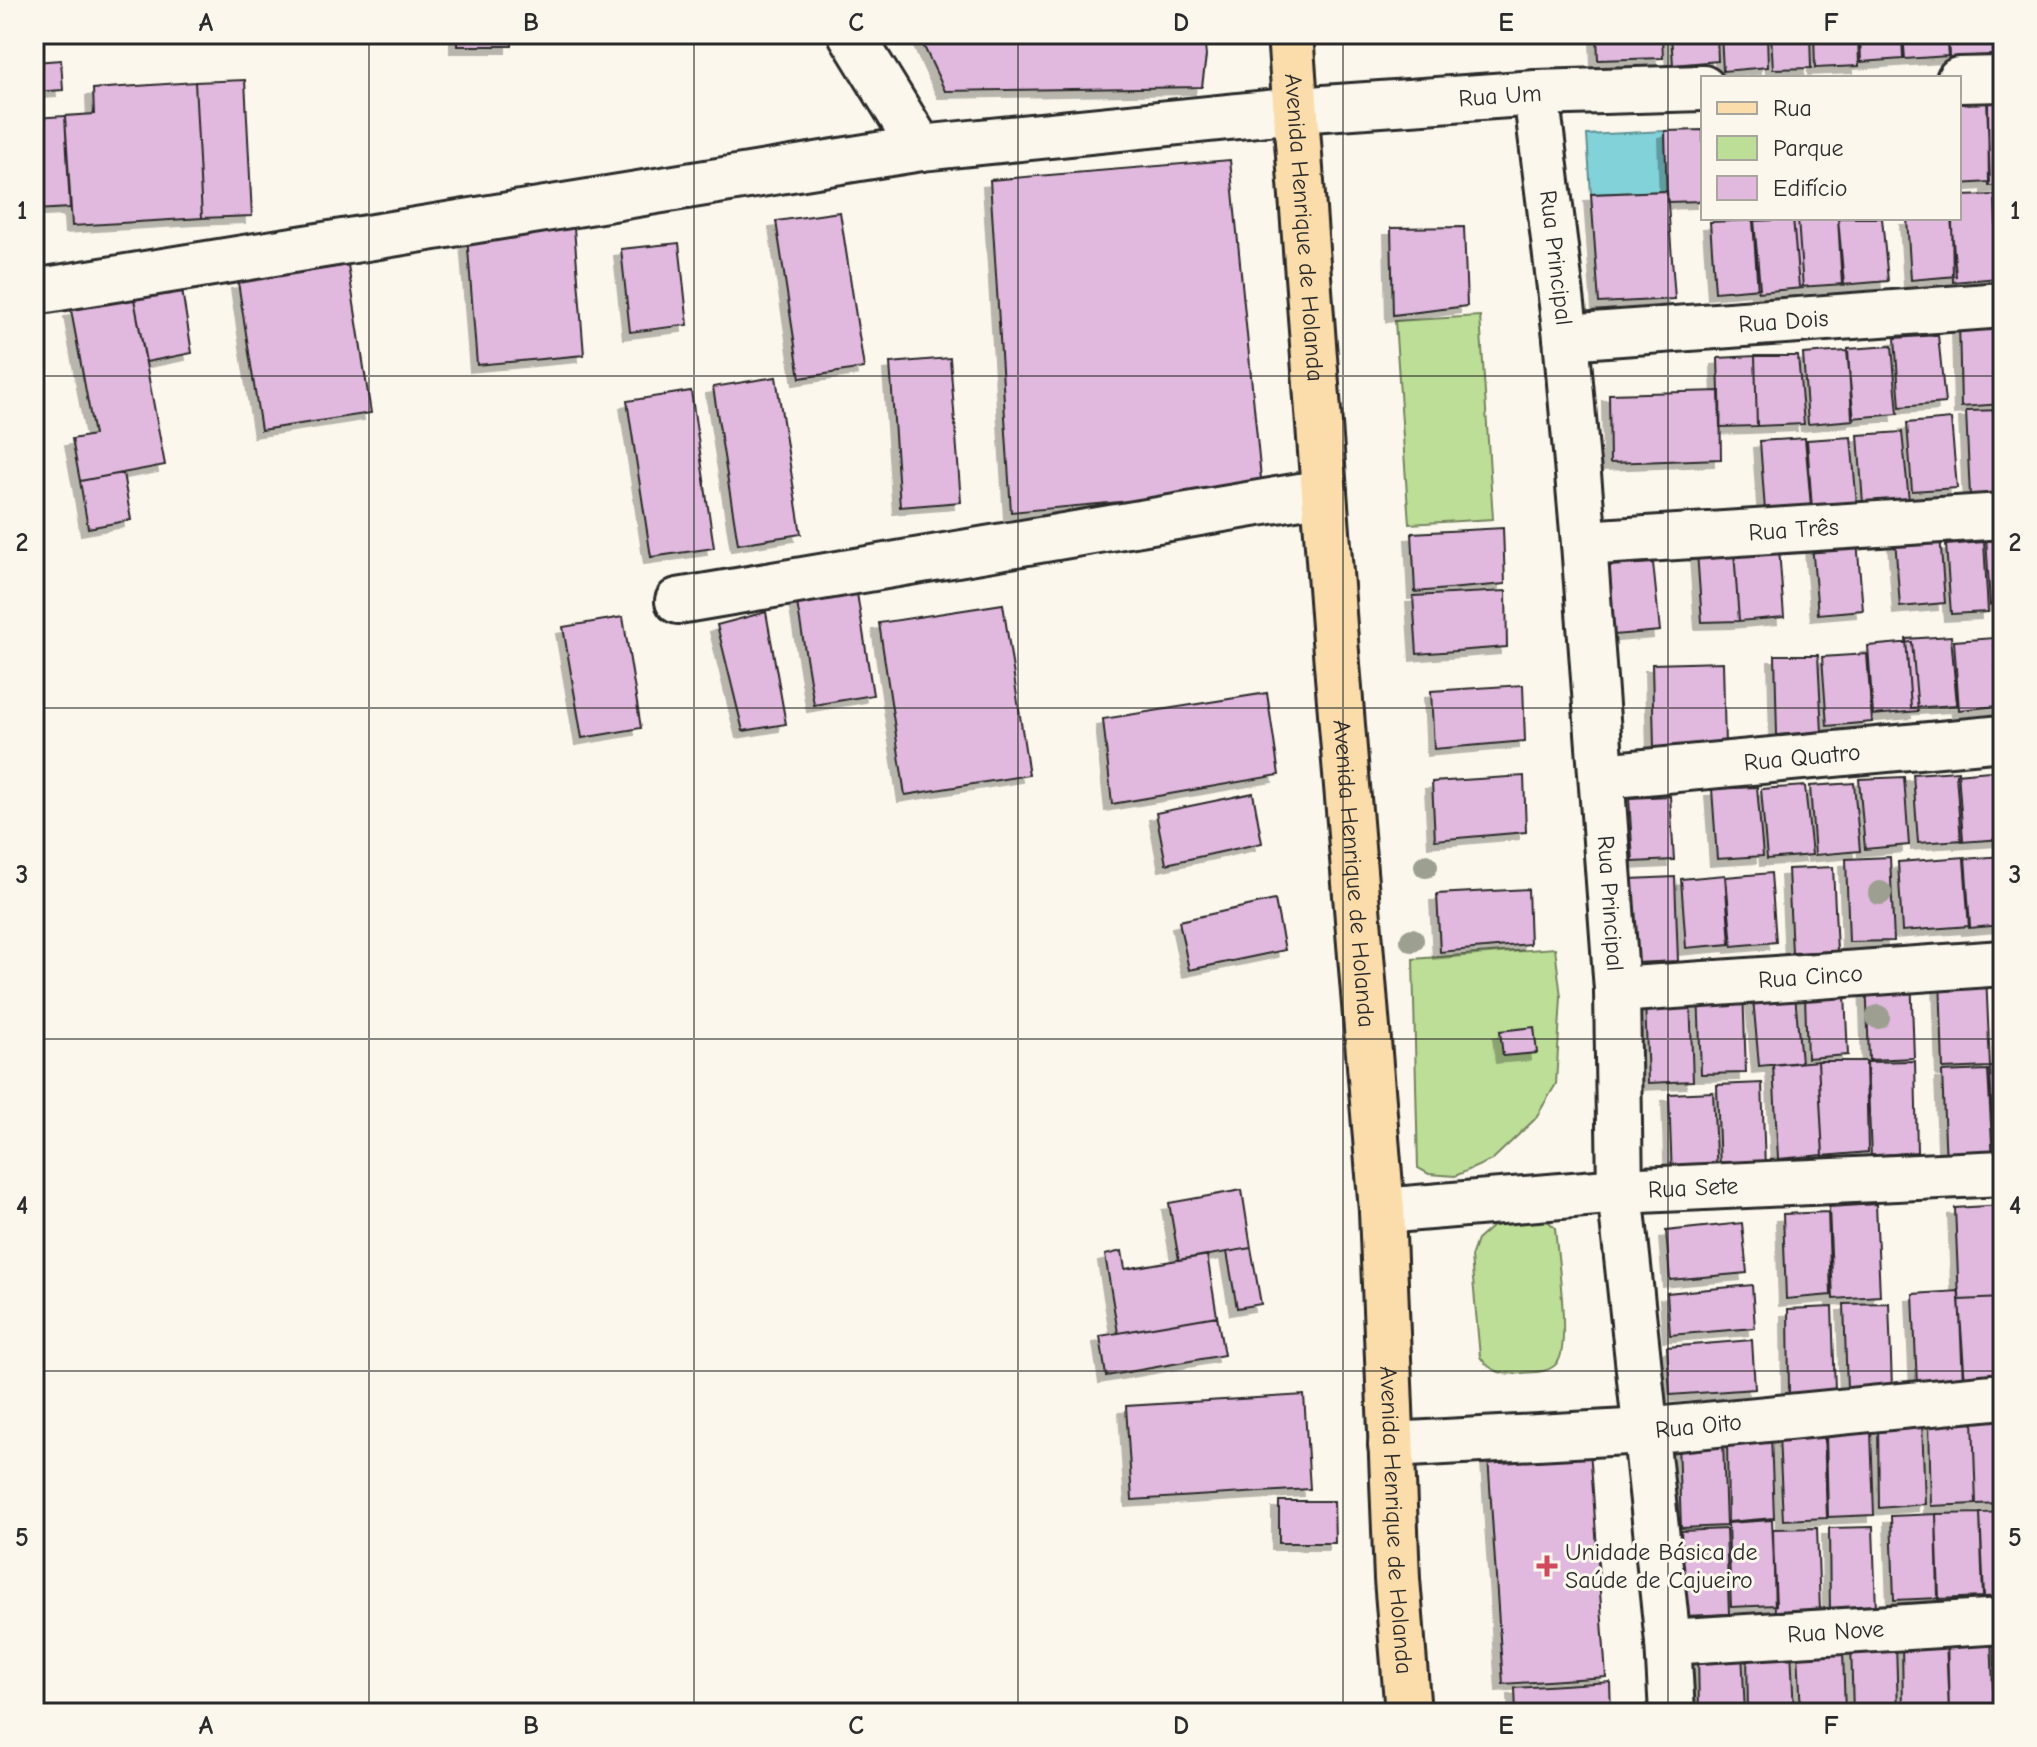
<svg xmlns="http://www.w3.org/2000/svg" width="2037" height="1747" font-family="'Comic Neue',sans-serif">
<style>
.green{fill:#bdde97;stroke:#748461;stroke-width:2}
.water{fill:#82d3d9;stroke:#5f9093;stroke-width:2}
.building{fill:#e1b8de;stroke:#2b2b2b;stroke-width:2;filter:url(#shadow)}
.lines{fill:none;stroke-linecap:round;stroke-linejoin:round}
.minor-casing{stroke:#2b2b2b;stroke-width:50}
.major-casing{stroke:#2b2b2b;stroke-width:50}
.minor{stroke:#fbf7ec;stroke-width:44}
.major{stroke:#fbddab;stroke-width:44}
.tree{fill:#9da091}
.grid{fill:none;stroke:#2b2b2b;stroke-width:2;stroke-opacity:0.55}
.poi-dot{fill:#d1495b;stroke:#fbf7ec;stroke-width:3}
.labels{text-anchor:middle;stroke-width:6;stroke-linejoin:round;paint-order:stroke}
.street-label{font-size:24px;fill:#2b2b2b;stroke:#fbf7ec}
.poi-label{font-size:24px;fill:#2b2b2b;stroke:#fbf7ec;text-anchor:start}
.neatline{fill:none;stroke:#2b2b2b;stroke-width:3}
.grid-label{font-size:26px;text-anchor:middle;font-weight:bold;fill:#2b2b2b}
</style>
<defs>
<filter id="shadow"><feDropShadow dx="-7" dy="7" stdDeviation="0" flood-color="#0004"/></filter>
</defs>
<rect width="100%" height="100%" fill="#fbf7ec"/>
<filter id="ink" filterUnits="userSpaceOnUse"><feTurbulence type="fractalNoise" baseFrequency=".0125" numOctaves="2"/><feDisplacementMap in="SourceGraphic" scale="16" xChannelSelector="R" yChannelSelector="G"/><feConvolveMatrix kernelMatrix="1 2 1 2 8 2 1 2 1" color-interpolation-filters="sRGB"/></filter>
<g filter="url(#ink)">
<!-- green -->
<path class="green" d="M1480,316l13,203 -84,5 -14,-203z
M1555,948l6,49 -5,87 -21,35 -43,41 -37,16 -26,-2 -11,-6 -5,-209z
M1537,1217l9,2 9,9c2,25 16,120 2,135 -8,10 -23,9 -35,10 -19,2 -30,0 -42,-16l-9,-100 6,-17 16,-14z"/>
<!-- water -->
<path class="water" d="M1665,131l2,60 -76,3 -4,-59z"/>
<!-- building -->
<path class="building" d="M457,34h55v12h-55z
M918,34h286l2,22 -4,31 -257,4z
M1597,34h65l1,24 -65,2z
M1671,34h46l1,27 -45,4z
M1721,34h46l1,33 -45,4z
M1771,34h39l1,34 -38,1z
M1814,34h44l1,32 -44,2z
M1860,34h42l1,25 -42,3z
M1903,34h43l2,22 -43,3z
M1948,34h47l1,21 -47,2z
M61,60l2,30 -29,2v-30z
M245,80l7,136 -50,2 -7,-136z
M195,82l7,136 -130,8 -7,-110 29,-2 -1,-25z
M1987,98l3,84 -31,2v-84z
M1988,101h15v84l-14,1z
M65,116l5,92 -36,2v-92z
M1703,130v71l-36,1 -2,-71z
M1230,160l32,329 -251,23 -21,-332z
M1667,191l8,108 -76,4 -8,-109z
M1995,195l3,83 -45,4 -1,-64h7v-22z
M840,212l24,156 -64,10 -24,-157z
M1793,218h45l6,66 -45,3z
M1838,218h44l6,63 -46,4z
M1907,218h44l5,58 -45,4z
M1798,219l5,69 -45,4 -5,-71z
M1754,220l6,68 -45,4 -5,-70z
M1464,227l3,79 -74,9 -2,-87z
M574,228l10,127 -107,10 -10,-129z
M679,243l9,82 -58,7 -9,-83z
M348,265l23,148 -110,17 -23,-148z
M182,290l10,63 -46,9 -12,-63z
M134,299l31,166 -85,16 -8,-42 22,-4 -23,-125z
M2003,320v84l-42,3 -2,-85z
M34,327h4l2,56 -6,1z
M1938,335l7,68 -45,4 -5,-69z
M1892,346l6,68 -46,4 -4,-69z
M1847,351l7,69 -46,4 -5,-70z
M1755,356h43l6,68 -47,2z
M1755,356l2,70 -37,1 -2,-69z
M950,358l11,144 -61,5 -10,-144z
M776,377l25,157 -63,10 -25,-157z
M691,391l23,157 -63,9 -24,-156z
M1720,391l1,68 -111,4 -1,-69z
M2003,410v84l-33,2 -4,-85z
M1951,419l6,69 -45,3 -5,-68z
M1902,432l7,69 -46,3 -5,-69z
M1851,437l6,68 -45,4 -5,-69z
M1805,438l6,69 -46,4 -5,-70z
M123,473l8,47 -43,8 -8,-47z
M1503,528l2,56 -90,8 -3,-59z
M1940,534l5,69 -45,4 -5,-69z
M2003,534v70l-13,1 -4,-69z
M1857,541l6,69 -45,4 -6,-70z
M1984,542l4,70 -37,2 -5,-69z
M1779,549l5,68 -45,4 -5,-70z
M1734,551l5,70 -37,1 -5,-70z
M1653,563l7,68 -46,4 -5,-69z
M856,587l17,108 -59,10 -18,-108z
M1506,591l1,56 -90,7 -4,-58z
M1003,604l26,171 -124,20 -26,-172z
M766,612l20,112 -43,7 -26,-106z
M623,617l18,111 -59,10 -19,-111z
M1951,636l6,69 -46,3 -5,-69z
M1994,638l4,68 -39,4 -5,-69z
M1994,640h9v69h-4z
M1912,642l6,69 -45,4 -5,-69z
M1867,654l5,68 -45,4 -5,-69z
M1775,655h43l4,77 -45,3z
M1723,662l2,84 -71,2 -2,-84z
M1523,685l2,56 -91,8 -3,-58z
M1267,693l12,82 -167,29 -9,-85z
M2001,770l2,69 -42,3 -5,-68z
M1958,771l5,69 -45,3 -5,-69z
M1524,776l2,56 -91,8 -3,-58z
M1904,777l5,68 -44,4 -6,-70z
M1854,783l6,68 -45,4 -5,-69z
M1805,786l7,69 -45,4 -6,-70z
M1757,787l6,69 -46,3 -5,-70z
M1253,793l9,50 -96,21 -10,-51z
M1670,796l4,64 -41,2 -4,-64z
M2003,856v69l-34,3 -5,-69z
M1890,857l4,84 -45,1 -3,-83z
M1965,857l5,69 -68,5 -4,-69z
M1833,867l4,84 -45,2 -4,-84z
M1771,873l5,69 -44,4 -6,-69z
M1725,875l5,69 -44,4 -5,-69z
M1675,877l3,84 -44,2 -4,-84z
M1528,889l2,55 -90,8 -3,-58z
M1275,900l10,50 -96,20 -10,-49z
M1911,973l3,85 -45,2 -3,-85z
M1986,974l4,93 -47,2 -3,-92z
M1743,988l3,85 -45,1 -3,-84z
M1795,994l6,68 -42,4 -6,-68z
M1845,994l3,61 -41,3 -2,-62z
M1690,997l3,84 -45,2 -3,-84z
M1534,1027l3,26 -34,3 -3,-25z
M1818,1061h48l2,91 -45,4z
M1818,1061l5,94 -45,4 -5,-94z
M1915,1061l2,91 -46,4 -4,-94z
M1990,1067h13v93h-9z
M1988,1070l5,92 -47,2 -4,-92z
M1762,1083l3,85 -45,2 -3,-85z
M1713,1092l4,84 -45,2 -3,-84z
M1242,1190l9,58 -72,12 -10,-57z
M1876,1204l4,92 -47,3 -4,-92z
M2002,1205l1,93 -44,2 -4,-92z
M1828,1212l3,83 -45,4 -3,-85z
M1742,1223l5,50 -77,7 -4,-49z
M1251,1248l10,56 -24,4 -10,-56z
M1122,1251l3,18 82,-14 10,61 -99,17 -13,-78z
M1752,1285l3,43 -85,7 -3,-42z
M1959,1291l4,92 -46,3 -4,-92z
M2003,1298v82l-38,3 -6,-83z
M1889,1303l3,84 -45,2 -3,-85z
M1832,1307l3,83 -46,4 -1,-85z
M1217,1316l7,39 -118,21 -6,-40z
M1752,1340l3,49 -85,6 -3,-48z
M1304,1395l6,94 -178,11 -6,-94z
M2003,1418v85l-27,1 -3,-85z
M1973,1419l3,85 -45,2 -2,-85z
M1922,1421l3,83 -46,4 -1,-85z
M1871,1431l3,84 -46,2 -2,-84z
M1824,1433l3,85 -44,2 -4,-85z
M1771,1435l3,83 -46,4 -1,-86z
M1723,1441l3,85 -45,2 -3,-85z
M1590,1449l16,228 -103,7 -15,-228z
M1279,1501h55l1,42h-56z
M2003,1512v84l-19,1 -4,-84z
M1980,1513l3,84 -45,2 -2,-85z
M1936,1514l3,84 -45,2 -3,-84z
M1772,1520l4,85 -45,2 -3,-84z
M1873,1527l3,83 -46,4 -1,-86z
M1817,1528l3,83 -45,4 -2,-86z
M1726,1529l3,85 -44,2 -4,-85z
M1991,1636l3,77h-45l-2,-76z
M2003,1638v75h-7l-2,-74z
M1946,1639l3,74h-46l-1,-72z
M1896,1642l2,71h-45l-2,-69z
M1791,1649l3,64h-46l-1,-62z
M1843,1650l2,63h-44l-3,-61z
M1742,1652l3,61h-46l-1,-60z
M1610,1682l1,31h-95l-1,-25z"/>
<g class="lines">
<defs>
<g id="minor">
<path d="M851,34l70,114"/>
<path d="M1959,80l44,-1"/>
<path id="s1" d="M1536,93l30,244 18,206 33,447 3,201 48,451 4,71"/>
<path id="s2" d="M34,292l887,-144 375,-38 240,-17 167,-5"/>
<path id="s3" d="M1566,337l437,-32"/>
<path id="s4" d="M1584,543l419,-27"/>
<path d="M678,601l646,-109"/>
<path id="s5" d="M1603,776l400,-38"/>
<path id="s6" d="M1617,990l386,-27"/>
<path id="s7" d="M1382,1211l238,-20 383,-18"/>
<path id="s8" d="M1391,1445l254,-14 358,-35"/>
<path id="s9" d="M1668,1642l335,-21"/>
</g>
<g id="major">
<path id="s10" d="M1290,34l45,606 47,571 15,368 11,134"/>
</g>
</defs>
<!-- minor casing -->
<use href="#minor" class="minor-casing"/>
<!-- major casing -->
<use href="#major" class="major-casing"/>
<!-- minor -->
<use href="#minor" class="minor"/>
<!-- major -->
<use href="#major" class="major"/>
</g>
<!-- trees -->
<g class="tree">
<circle cx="1426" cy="866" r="12"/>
<circle cx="1880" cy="893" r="12"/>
<circle cx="1412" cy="940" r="12"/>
<circle cx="1878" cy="1017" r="12"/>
</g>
</g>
<!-- grid -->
<path class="grid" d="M369,34v1679M694,34v1679M1018,34v1679M1343,34v1679M1668,34v1679M34,376h1969M34,708h1969M34,1039h1969M34,1371h1969"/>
<!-- markers -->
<path class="poi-dot" d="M1543 1554h8v8h8v8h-8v8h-8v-8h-8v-8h8z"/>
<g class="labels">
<!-- street labels -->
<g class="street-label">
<text dy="8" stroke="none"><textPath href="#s2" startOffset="1480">Rua Um</textPath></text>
<text dy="8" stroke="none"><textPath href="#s10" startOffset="194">Avenida Henrique de Holanda</textPath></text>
<text dy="8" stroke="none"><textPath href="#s1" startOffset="166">Rua Principal</textPath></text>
<text dy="8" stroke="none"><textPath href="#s3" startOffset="218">Rua Dois</textPath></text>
<text dy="8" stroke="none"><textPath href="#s4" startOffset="210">Rua Três</textPath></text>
<text dy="8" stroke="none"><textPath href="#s5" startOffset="200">Rua Quatro</textPath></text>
<text dy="8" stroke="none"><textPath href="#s10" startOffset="842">Avenida Henrique de Holanda</textPath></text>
<text dy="8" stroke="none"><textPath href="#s1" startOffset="814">Rua Principal</textPath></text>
<text dy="8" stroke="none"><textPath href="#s6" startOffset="194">Rua Cinco</textPath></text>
<text dy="8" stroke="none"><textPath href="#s7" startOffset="312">Rua Sete</textPath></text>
<text dy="8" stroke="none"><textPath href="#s8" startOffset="308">Rua Oito</textPath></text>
<text dy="8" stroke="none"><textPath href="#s10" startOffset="1490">Avenida Henrique de Holanda</textPath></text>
<text dy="8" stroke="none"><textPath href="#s9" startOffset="168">Rua Nove</textPath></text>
</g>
<!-- poi labels -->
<g class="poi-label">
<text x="1565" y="1560">Unidade Básica de<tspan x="1565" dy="28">Saúde de Cajueiro</tspan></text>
</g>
</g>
<!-- margin -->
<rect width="2037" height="1747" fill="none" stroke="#fbf7ec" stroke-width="88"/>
<!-- legend -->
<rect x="1701" y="76" width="260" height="144" fill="#fbf7ec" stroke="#a8a59f" stroke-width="2"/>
<rect x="1717" y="102" width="40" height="12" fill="#fbddab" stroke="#a8a59f" stroke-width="2"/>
<text x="1773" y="116" font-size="24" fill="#2b2b2b">Rua</text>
<rect x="1717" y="136" width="40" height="24" fill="#bdde97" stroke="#a8a59f" stroke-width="2"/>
<text x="1773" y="156" font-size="24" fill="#2b2b2b">Parque</text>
<rect x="1717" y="176" width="40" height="24" fill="#e1b8de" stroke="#a8a59f" stroke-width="2"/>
<text x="1773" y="196" font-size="24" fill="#2b2b2b">Edifício</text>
<rect x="44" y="44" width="1949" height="1659" class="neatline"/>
<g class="grid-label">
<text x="206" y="31">A</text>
<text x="531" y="31">B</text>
<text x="856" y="31">C</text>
<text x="1181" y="31">D</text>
<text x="1506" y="31">E</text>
<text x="1831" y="31">F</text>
<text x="22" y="219">1</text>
<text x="2015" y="219">1</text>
<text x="22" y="551">2</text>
<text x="2015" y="551">2</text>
<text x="22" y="883">3</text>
<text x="2015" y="883">3</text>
<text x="22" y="1214">4</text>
<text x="2015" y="1214">4</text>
<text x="22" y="1546">5</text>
<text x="2015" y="1546">5</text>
<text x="206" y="1734">A</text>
<text x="531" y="1734">B</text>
<text x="856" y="1734">C</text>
<text x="1181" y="1734">D</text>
<text x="1506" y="1734">E</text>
<text x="1831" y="1734">F</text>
</g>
</svg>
